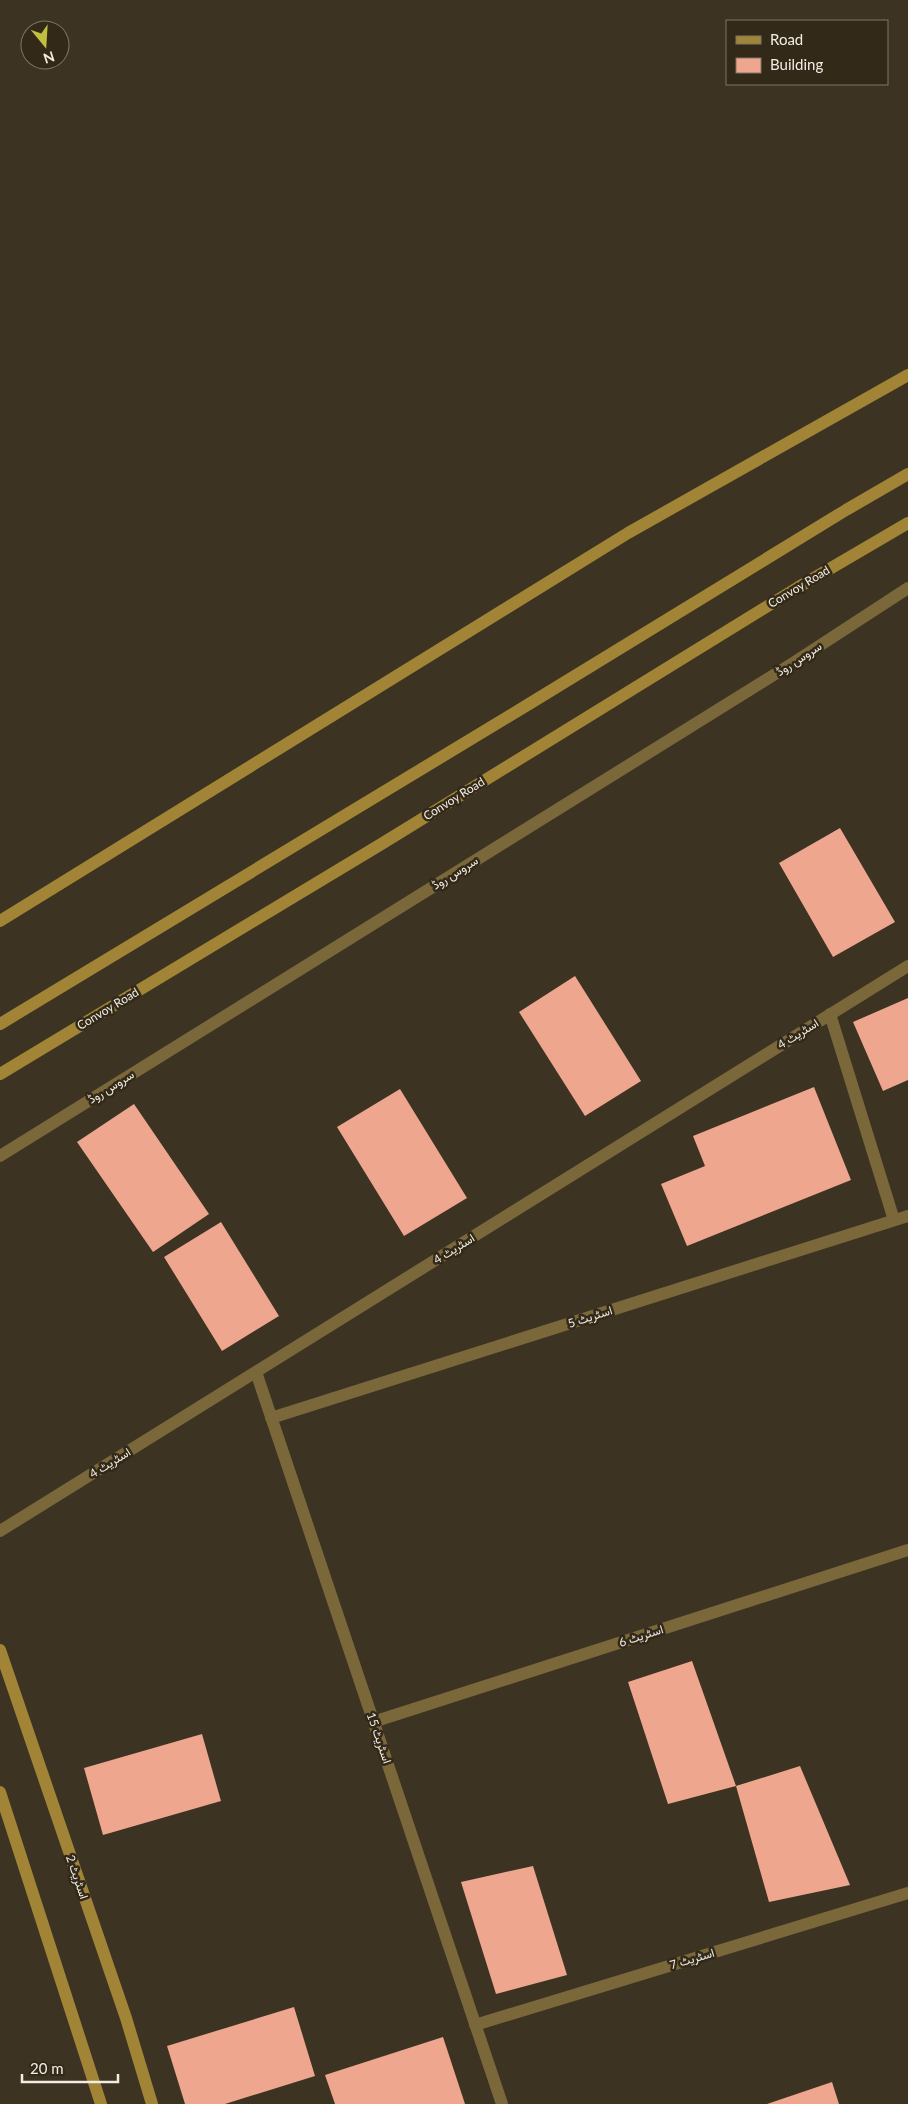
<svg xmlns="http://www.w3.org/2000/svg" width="908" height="2104" font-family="Lato,Vazirmatn,sans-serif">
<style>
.building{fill:#eea68e}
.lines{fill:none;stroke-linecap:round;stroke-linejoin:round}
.street{stroke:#7a683a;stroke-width:12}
.secondary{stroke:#a18435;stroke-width:12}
.labels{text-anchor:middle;stroke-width:5;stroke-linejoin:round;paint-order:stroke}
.street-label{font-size:12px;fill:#f2ece2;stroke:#322919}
</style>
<rect width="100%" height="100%" fill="#3c3323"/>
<!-- building -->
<path class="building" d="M840,828l55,94 -62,35 -54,-94z
M575,976l66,105 -56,35 -66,-104z
M908,998v82l-25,11 -30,-69z
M814,1087l37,93 -164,66 -26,-62 44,-18 -12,-30z
M400,1089l67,109 -63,38 -67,-109z
M134,1104l75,110 -56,38 -76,-110z
M221,1222l58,94 -57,35 -58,-94z
M692,1661l44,125 64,-20 50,119 -81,17 -33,-116 -68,18 -40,-122z
M202,1734l19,67 -118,34 -19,-67z
M533,1866l34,109 -71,19 -35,-112z
M294,2007l21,69 -90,28h-40l-18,-58z
M443,2037l22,67h-130l-10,-29z
M832,2082l7,22h-72z"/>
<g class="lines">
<!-- street -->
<path class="street" d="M830,1014l64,206
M0,1156l793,-493 115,-75
M256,1372l246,732
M271,1418l637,-202
M0,1531l908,-565
M373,1722l535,-172
M475,2025l433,-132"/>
<!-- secondary -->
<path class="secondary" d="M0,921l628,-388 280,-158
M0,1024l529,-320 317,-194 62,-36
M0,1074l383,-231 414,-255 111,-65
M0,1650l126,368 26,86
M0,1792l101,312"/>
</g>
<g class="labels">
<!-- street labels -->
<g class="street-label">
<text transform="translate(799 587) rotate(-31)" y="4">Convoy Road</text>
<text transform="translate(799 659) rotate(-33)" y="4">سروس روڈ</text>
<text transform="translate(454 799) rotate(-32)" y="4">Convoy Road</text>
<text transform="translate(455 873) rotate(-32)" y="4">سروس روڈ</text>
<text transform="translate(108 1009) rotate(-31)" y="4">Convoy Road</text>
<text transform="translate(798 1034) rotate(-32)" y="4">اسٹریٹ 4</text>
<text transform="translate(111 1087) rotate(-32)" y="4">سروس روڈ</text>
<text transform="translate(454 1249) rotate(-32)" y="4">اسٹریٹ 4</text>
<text transform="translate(590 1317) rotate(-18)" y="4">اسٹریٹ 5</text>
<text transform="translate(110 1463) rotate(-32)" y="4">اسٹریٹ 4</text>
<text transform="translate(641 1636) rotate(-18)" y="4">اسٹریٹ 6</text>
<text transform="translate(379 1738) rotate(71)" y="4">اسٹریٹ 15</text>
<text transform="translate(77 1877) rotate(71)" y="4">اسٹریٹ 2</text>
<text transform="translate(692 1959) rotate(-17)" y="4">اسٹریٹ 7</text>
</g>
</g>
<!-- legend -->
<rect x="726" y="20" width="162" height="65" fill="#322919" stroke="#7f7769"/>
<rect x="736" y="36" width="25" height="8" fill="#a18435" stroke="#7f7769"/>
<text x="770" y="45" font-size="15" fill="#f2ece2">Road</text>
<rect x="736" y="58" width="25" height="15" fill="#eea68e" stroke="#7f7769"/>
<text x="770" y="70" font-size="15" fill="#f2ece2">Building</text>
<!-- north arrow -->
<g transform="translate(45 45) rotate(162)"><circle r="24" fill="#322919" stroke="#7f7769"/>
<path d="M0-4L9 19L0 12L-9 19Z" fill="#c1be40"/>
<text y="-8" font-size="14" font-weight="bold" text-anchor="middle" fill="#f2ece2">N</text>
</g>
<!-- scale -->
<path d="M22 2074v8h96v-8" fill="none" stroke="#f2ece2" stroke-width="2.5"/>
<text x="30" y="2074" font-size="15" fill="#f2ece2" stroke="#322919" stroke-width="4" paint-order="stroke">20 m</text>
</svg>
